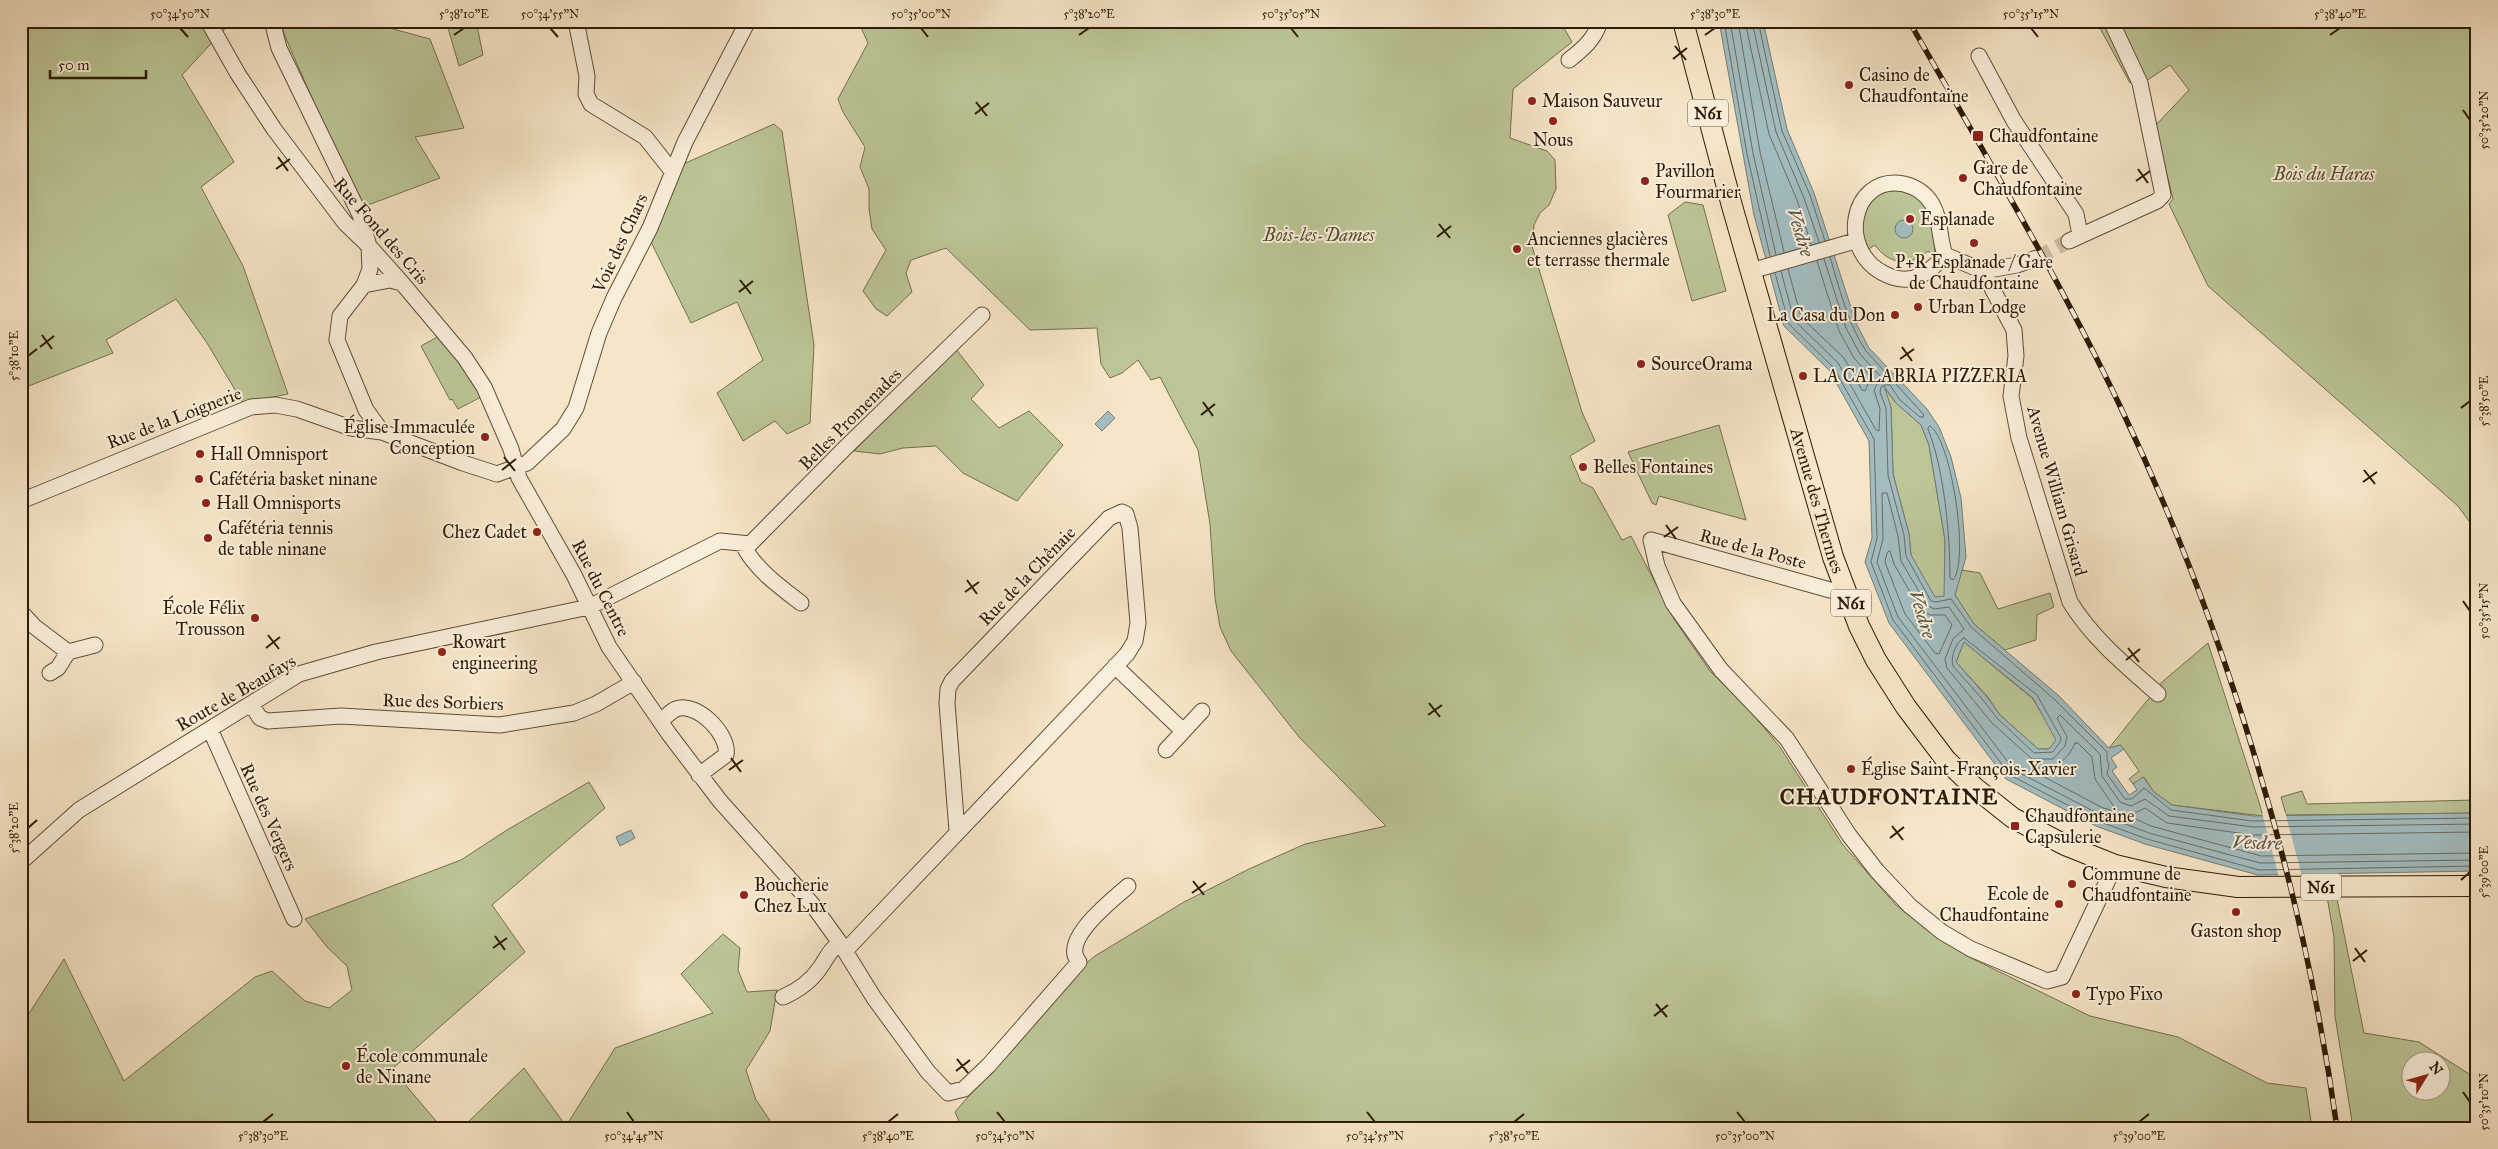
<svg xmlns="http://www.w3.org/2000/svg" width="2498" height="1149" font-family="'IM FELL Great Primer',serif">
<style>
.green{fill:#bcc596;stroke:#75704c;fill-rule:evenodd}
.water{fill:#a2bcc0;stroke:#747c74;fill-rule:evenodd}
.pier{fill:#f6e5c7}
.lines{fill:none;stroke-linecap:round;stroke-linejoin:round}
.shore{stroke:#686c62;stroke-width:1}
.minor-tunnel{stroke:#cebda0;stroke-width:15;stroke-dasharray:15 8;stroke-linecap:butt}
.minor-casing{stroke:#604e34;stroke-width:17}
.major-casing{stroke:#2e1b03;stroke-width:22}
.minor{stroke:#f9eedb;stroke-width:15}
.major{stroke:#f6e5c7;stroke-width:20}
.rail-casing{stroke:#2e1b03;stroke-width:5.5}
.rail{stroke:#f9eedb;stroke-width:4;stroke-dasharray:11;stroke-linecap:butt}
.ticks{fill:none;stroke:#2e1b03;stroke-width:2}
.poi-dot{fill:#8f2418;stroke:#f9eedb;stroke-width:2}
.labels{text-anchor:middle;stroke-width:4;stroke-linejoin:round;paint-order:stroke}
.shield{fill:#f9eedb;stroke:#6b5a44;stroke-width:1}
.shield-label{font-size:16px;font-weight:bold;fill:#2e1b03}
.poi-label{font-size:18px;fill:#2e1b03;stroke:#f9eedb;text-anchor:start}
.park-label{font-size:18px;font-style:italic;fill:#594e2f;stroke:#f9eedb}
.street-label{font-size:18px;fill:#2e1b03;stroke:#f9eedb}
.water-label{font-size:19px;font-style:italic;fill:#575345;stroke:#f9eedb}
.district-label{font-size:22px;font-weight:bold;letter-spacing:1px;fill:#2e1b03;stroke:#f9eedb}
.neatline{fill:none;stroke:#2e1b03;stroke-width:2}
.ticks-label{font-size:12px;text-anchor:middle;fill:#2e1b03}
</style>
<rect width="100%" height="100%" fill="#f6e5c7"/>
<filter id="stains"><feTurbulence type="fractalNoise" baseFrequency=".004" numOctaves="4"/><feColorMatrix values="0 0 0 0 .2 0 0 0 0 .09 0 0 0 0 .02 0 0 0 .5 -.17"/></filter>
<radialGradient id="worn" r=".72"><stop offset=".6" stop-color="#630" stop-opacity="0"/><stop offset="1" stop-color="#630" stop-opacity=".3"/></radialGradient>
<!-- green -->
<path class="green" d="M21,21h211l-50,54 52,87 -33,25 42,79 45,128 -45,9 -36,-60 -31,-44 -70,41 7,13 -92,36z
M281,21h99l2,5 48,13 34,89 -49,9 25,41 -80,30 -76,-174z
M446,21h30l7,34 -24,11z
M858,21h702l12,21 -59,47 -3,49 37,13 8,9 1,29 -7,16 -9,8 -6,12 -2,21 50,166 13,29 -25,15 11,26 12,6 29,52 9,-4 43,83 36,52 41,41 29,35 63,98 53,60 33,26 38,25 123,60 88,21 89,46 39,5 6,40h-1350l-7,-16 122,-141 18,-15 89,-54 65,-33 56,-25 81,-18 -87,-89 -68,-86 -11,-24 -5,-29 -5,-74 -12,-74 -38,-73 -9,3 -13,-20 -16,13 -12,5 -9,-14 -4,-36 -67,2 -84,-82 -35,12 -5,13 6,19 -25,24 -11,-7 -13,-18 23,-41 -14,-21 -3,-20v-20l-9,-22 5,-20 -22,-35 -5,-13 30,-56z
M2096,21h7l32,59 -5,3z
M2115,21h362v511l-19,-26 -250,-220 -39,-82 4,-5 -18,-73 34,-36 -19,-25 -24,16z
M774,124l8,7 32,214 -4,78 -23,11 -12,-13 -32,20 -26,-48 46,-33 -26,-58 -46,21 -40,-81 30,-77z
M1889,188l30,7 14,25 2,38 -7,-7c-17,16 -39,14 -53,-6l-11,7c-2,-38 -11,-44 25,-64z
M1685,202l18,3 23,86 -34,10 -24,-86z
M439,336l24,29 18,32 -23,12 -6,-10 -2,1 -29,-54z
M955,348l29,37 -13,14 28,29 30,-17 34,34 -46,56 -54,-28 -27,-27 -33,2 -23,6 -26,-3z
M1883,386l13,17 25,22 8,20 16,95v56l-10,2 -24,-43 -2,-21 -16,-60 -2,-67z
M1719,425l27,95 -87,-24 -3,9 -4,-2 -24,-51z
M1962,570l18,3 18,36 52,-16 4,14 -17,8 -1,25 -31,10 -31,-26 -19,-29z
M1964,642l69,57 24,40 -8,10h-11l-38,-34 -13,-19 -31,-34z
M2208,643l50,156 5,17 -91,-11 -18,-13 -10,-15 -11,7 -4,-5 10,-8 -18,-26 -12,3 53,-66z
M589,782l16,26 -113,97 33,47 -133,117 50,59h-421v-102l43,-67 60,122 131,-104 17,-6 33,30 24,7 23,-18 -5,-24 -20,-19 -22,-28 156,-59 46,-30z
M2302,791l5,13 170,-4v13l-191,2 -5,-18z
M2336,894l28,139 55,9 58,37v49h-124l-18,-112 -1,-79 -7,-40zM2410,1062h30v30h-30z
M723,934l17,14 -2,22 9,22 30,-2 -7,41 -24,39 10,30 19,28h-313l62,-60 42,58 49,-78 98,-35 -32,-39z"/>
<!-- water -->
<path class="water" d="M1719,21h44l24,108 27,64 42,130 13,25 58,61 12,18 12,30 10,41 5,59 -11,38 19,29 84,71 51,53 12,-3 3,4 -13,9 6,9 -5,4 17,24 8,-5 -4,-6 10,-7 11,15 18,13 81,11 224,-3v58l-219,4 -113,-31 -49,-18 -90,-47 -117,-156 -24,-61 7,-24 -3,-97 -40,-71 -45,-44 -30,-111zM1884,386l12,17 25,22 8,20 16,95 -1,56 -9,1 -24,-42 -2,-21 -16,-60 -2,-67zM1964,642l69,56 23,42 -7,9h-11l-38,-34 -13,-18 -31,-35z
M1895 229a9 9 0 1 1 18 0a9 9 0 1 1-18 0Z
M1108,411l7,7 -13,13 -7,-7z
M631,830l4,8 -15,8 -4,-9z"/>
<!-- pier -->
<path class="pier" d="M2285,812l17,64 -23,1 -17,-64z"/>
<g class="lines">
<!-- shore -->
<path class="shore" d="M1724,21l23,133 23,102
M1730,21l23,132 23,102
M1738,21l22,131 24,100
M1745,21l24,113 28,66 14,44
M1752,21l24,111 28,66 15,44
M1758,21l24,110 28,64 15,46
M1830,257c10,33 17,65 36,94l58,64 -1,2h-3l-20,-17 -10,-15h-5l-4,2 -1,5 6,16 2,67 16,60 2,21 25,45 5,1 15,-3 20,28 83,72 53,53v8l2,5 -2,9 18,25h7l12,-11 27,22 81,11 225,-3
M1788,269l13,48 43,41 18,32 3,1 6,-14 -17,-19 -15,-27 -22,-70
M1781,271l13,49 44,43 38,67 3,1 1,-22 -6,-19 7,-13 -21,-23 -14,-26 -22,-69
M1775,273l14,51 44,43 41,72 3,99 -6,24 22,58 117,155 88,46 49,18 112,31 218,-4
M1930,426c21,12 40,134 23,154l-3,-2c0,-44 -6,-109 -22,-149z
M1890,551l4,13 26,45 10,6h15l7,10 -13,29 -4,-1 -30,-39 -20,-52 2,-9z
M1964,638l73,57 24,43 -1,4 -7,10 -19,1 -37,-35 -14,-18 -30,-34c-3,-8 3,-25 11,-28z
M2075,743h3l14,14 3,22 20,29 -1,3 -11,-3 -70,-37 1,-3c21,1 33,-6 41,-25z
M2477,824l-224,3 -84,-11 -24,-17 -14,7 -11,-4 -18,-26 -2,-22 -40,-39 -3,3 10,19 -2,9 -12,13h-21l-40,-36 -45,-55 -2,-9 8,-20 11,-10 -15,-22 -15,2 -7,-4 -26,-44 -3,-25 -11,-43h-5l1,46 -6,23 21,55 116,153 87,45 48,18 111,30 217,-3
M2477,832l-224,3 -86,-12 -22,-15 -16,8 22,10 110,30 216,-3"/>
<!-- minor-tunnel -->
<path class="minor-tunnel" d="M2037,258l32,-17"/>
<defs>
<path id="minor" d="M208,21l30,53 36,55 71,94 24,23 33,37 63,75 19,29 27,62 8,29 55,97 35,72 60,87 51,67 92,103 28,39 34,55 54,74 20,21 16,-4 25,-24 90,-103c-20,-22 35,-63 49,-76
M272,21l7,27 81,167 9,31 1,23 -6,16 -24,31 -3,24 29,70 16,22
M576,21l11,55 -1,18 5,10 54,33 27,34
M1979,56l35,65 62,93 4,21
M1569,60c14,-11 26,-21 31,-39
M2069,241l88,-40 6,-6 -23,-112 -29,-62
M1945,255c-14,16 -31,30 -53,22 -58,-20 -42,-104 12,-93 12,3 22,10 28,20 9,15 7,35 13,51l38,16
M1751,271l104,-30
M1983,271l31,59 2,26 -5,40 8,42 51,164c23,37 55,63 88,92
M1983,271l34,-6 20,-7
M364,285l26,-5 12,3
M21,501l230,-94 24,-2 22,4 54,19 31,4 81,31 34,11 30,-11 36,-34 13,-21 23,-75 15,-35 36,-70 35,-86 63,-121
M743,545c12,24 37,42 58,58
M1846,591l-16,-1 -179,-50 6,26 16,37 48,67 66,69 62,96 28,36 33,35 32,26 29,17 76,32 15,-4 53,-112
M21,612l14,15 33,25
M1115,666l67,64
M50,673l8,-5 10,-16 27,-7
M251,704l9,14 8,3 73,-5 159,9 74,-12 22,-9 38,-22
M660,721c5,-3 11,-10 16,-12 21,-8 54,26 50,46l-27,20
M210,729l84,190
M1166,750l36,-39
M21,862l58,-52 220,-136 77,-22 213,-45 131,-66 30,3 95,-96 137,-133
M845,951l282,-297 8,-13 3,-18 -8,-95 -4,-14 -4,-2 -13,6 -157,163 -4,8 -1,14 10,128
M783,997c14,-6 28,-16 37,-29 7,-10 10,-19 20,-25"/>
<g id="major">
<path id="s1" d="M1683,21l49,185 101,351 26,69 17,34 30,47 40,53 28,27 39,31 52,27 50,20 51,12 72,10 239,-1"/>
</g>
</defs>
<!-- minor casing -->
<use href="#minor" class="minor-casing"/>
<!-- major casing -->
<use href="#major" class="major-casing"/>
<!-- minor -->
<use href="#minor" class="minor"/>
<!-- major -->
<use href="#major" class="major"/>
<defs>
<path id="rail" d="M1909,21c72,127 148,253 211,385 106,222 183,478 217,722"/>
</defs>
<!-- rail casing -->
<use href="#rail" class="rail-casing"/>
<!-- rail -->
<use href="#rail" class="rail"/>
</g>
<!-- ticks -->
<path class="ticks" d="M180,28l8,9M550,28l8,9M921,28l7,9M1291,28l7,9M2031,28l7,9M454,35l10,-7M1079,35l10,-7M1705,35l10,-7M2330,35l10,-7M1675,46l11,14M1673,59l14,-11M976,102l11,14M2463,110l7,10M975,114l14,-11M278,157l10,14M276,169l14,-10M2138,169l10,14M2136,181l14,-10M1439,224l11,14M1437,237l14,-11M740,280l11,14M739,292l14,-11M42,335l10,14M40,347l14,-11M1902,347l10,14M28,356l9,-7M1900,359l14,-10M1203,402l10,14M2461,408l9,-7M1201,415l14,-11M504,457l11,14M502,470l14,-11M2364,470l11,14M2363,482l14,-10M1666,525l10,14M1664,537l14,-10M967,580l10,14M965,592l14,-10M2463,601l7,10M268,635l11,14M266,648l14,-11M2128,648l11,14M2126,660l14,-11M1429,703l11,14M1428,715l14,-10M731,758l10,14M729,770l14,-10M1892,826l11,14M28,828l9,-8M1890,838l14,-11M2461,880l9,-8M1193,881l11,14M1192,893l14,-10M495,936l10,14M493,948l14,-10M2355,948l10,14M2353,961l14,-11M1656,1004l11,13M1654,1016l14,-11M957,1059l11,14M956,1071l14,-11M2463,1092l7,10M627,1112l7,10M997,1112l8,10M1367,1112l8,10M1737,1112l8,10M263,1122l10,-8M888,1122l10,-8M1514,1122l10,-8M2139,1122l10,-8"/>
<!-- markers -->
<g class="poi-dot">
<circle cx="1849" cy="85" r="5"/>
<circle cx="1532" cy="101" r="5"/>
<circle cx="1553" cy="121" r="5"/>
<rect x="1972" y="130" width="12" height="12" rx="2.5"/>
<circle cx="1963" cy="178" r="5"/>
<circle cx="1645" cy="181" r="5"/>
<circle cx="1910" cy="219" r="5"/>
<circle cx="1974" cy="243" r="5"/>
<circle cx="1517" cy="249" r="5"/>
<circle cx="1918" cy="307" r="5"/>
<circle cx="1895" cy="315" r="5"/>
<circle cx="1641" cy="364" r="5"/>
<circle cx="1803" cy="376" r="5"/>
<circle cx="485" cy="437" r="5"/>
<circle cx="200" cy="454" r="5"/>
<circle cx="1583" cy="467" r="5"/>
<circle cx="199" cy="479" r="5"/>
<circle cx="206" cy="503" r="5"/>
<circle cx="537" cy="532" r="5"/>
<circle cx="208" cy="538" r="5"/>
<circle cx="255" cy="618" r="5"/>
<circle cx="442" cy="652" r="5"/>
<circle cx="1851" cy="769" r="5"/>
<rect x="2010" y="821" width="10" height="10" rx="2.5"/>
<circle cx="2072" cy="884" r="5"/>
<circle cx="744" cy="895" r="5"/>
<circle cx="2059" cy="904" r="5"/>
<circle cx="2236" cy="912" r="5"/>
<circle cx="2076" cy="994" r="5"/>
<circle cx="346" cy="1066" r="5"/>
</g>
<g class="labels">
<!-- shield labels -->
<g class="shield">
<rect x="1688" y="99.5" width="40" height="27" rx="4"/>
<rect x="1831" y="589.5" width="40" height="27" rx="4"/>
<rect x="2301" y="873.5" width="40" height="27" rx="4"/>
</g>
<g class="shield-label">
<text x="1708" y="119">N61</text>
<text x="1851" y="609">N61</text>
<text x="2321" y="893">N61</text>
</g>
<!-- poi labels -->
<g class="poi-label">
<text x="1859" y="81">Casino de<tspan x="1859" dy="21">Chaudfontaine</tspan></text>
<text x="1542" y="107">Maison Sauveur</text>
<text x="1989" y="142">Chaudfontaine</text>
<text x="1553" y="146" text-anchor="middle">Nous</text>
<text x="1973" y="174">Gare de<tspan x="1973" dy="21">Chaudfontaine</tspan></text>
<text x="1655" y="177">Pavillon<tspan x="1655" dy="21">Fourmarier</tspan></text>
<text x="1920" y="225">Esplanade</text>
<text x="1527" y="245">Anciennes glacières<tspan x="1527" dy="21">et terrasse thermale</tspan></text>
<text x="1974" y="268" text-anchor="middle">P+R Esplanade / Gare<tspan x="1974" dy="21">de Chaudfontaine</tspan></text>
<text x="1928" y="313">Urban Lodge</text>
<text x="1885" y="321" text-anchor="end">La Casa du Don</text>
<text x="1651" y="370">SourceOrama</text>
<text x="1813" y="382">LA CALABRIA PIZZERIA</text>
<text x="475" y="433" text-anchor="end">Église Immaculée<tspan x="475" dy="21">Conception</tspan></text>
<text x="210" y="460">Hall Omnisport</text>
<text x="1593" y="473">Belles Fontaines</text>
<text x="209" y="485">Cafétéria basket ninane</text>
<text x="216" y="509">Hall Omnisports</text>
<text x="218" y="534">Cafétéria tennis<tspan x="218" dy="21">de table ninane</tspan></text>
<text x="527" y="538" text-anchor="end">Chez Cadet</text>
<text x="245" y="614" text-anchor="end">École Félix<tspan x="245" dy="21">Trousson</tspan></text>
<text x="452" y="648">Rowart<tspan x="452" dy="21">engineering</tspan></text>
<text x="1861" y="775">Église Saint-François-Xavier</text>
<text x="2025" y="822">Chaudfontaine<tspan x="2025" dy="21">Capsulerie</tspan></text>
<text x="2082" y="880">Commune de<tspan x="2082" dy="21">Chaudfontaine</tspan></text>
<text x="754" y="891">Boucherie<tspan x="754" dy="21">Chez Lux</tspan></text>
<text x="2049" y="900" text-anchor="end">Ecole de<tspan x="2049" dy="21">Chaudfontaine</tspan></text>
<text x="2236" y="937" text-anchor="middle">Gaston shop</text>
<text x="2086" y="1000">Typo Fixo</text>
<text x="356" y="1062">École communale<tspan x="356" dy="21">de Ninane</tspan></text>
</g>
<!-- park labels -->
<g class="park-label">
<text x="2324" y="180">Bois du Haras</text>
<text x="1319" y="241">Bois-les-Dames</text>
</g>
<!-- street labels -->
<g class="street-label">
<text transform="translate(381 231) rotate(49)" y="6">Rue Fond des Cris</text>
<text transform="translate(620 243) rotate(-65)" y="6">Voie des Chars</text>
<text transform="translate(174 418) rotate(-21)" y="6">Rue de la Loignerie</text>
<text transform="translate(850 419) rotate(-45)" y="6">Belles Promenades</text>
<text transform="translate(2057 491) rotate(74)" y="6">Avenue William Grisard</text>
<text dy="6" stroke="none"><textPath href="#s1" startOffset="498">Avenue des Thermes</textPath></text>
<text transform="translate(1753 549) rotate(15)" y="6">Rue de la Poste</text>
<text transform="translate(1027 576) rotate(-46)" y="6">Rue de la Chênaie</text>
<text transform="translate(601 588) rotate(63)" y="6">Rue du Centre</text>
<text transform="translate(236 693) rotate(-30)" y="6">Route de Beaufays</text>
<text transform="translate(443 702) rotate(2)" y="6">Rue des Sorbiers</text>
<text transform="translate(269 817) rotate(66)" y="6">Rue des Vergers</text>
</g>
<!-- water labels -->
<g class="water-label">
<text transform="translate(1801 232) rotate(73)" y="7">Vesdre</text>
<text transform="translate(1923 614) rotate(73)" y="7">Vesdre</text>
<text transform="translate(2257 842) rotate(2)" y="7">Vesdre</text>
</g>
<!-- district labels -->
<g class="district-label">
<text x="1889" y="804">CHAUDFONTAINE</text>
</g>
</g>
<!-- margin -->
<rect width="2498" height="1149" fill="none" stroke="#f6e5c7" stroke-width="55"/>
<!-- north arrow -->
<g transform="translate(2426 1076) rotate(53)"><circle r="24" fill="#f9eedb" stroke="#a89a85"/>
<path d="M0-4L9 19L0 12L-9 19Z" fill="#8f2418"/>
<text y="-8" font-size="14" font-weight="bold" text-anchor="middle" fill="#2e1b03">N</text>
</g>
<!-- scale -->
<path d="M50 70v8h96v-8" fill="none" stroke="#2e1b03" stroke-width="2.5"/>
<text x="58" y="70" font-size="15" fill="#2e1b03" stroke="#f9eedb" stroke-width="4" paint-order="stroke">50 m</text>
<rect x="28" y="28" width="2442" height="1094" class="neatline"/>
<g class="ticks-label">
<text x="180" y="18">50°34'50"N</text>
<text x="464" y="18">5°38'10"E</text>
<text x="550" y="18">50°34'55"N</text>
<text x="921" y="18">50°35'00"N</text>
<text x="1089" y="18">5°38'20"E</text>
<text x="1291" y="18">50°35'05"N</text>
<text x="1715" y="18">5°38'30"E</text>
<text x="2031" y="18">50°35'15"N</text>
<text x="2340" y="18">5°38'40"E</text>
<text transform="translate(2484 120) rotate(-90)" y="4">50°35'20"N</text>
<text transform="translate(14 356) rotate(-90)" y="4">5°38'10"E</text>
<text transform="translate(2484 401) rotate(-90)" y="4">5°38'50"E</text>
<text transform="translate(2484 611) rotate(-90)" y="4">50°35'15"N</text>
<text transform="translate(14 828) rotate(-90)" y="4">5°38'20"E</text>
<text transform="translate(2484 872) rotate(-90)" y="4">5°39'00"E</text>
<text transform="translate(2484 1102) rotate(-90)" y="4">50°35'10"N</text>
<text x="263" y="1140">5°38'30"E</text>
<text x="634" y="1140">50°34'45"N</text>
<text x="888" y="1140">5°38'40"E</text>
<text x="1005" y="1140">50°34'50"N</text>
<text x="1375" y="1140">50°34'55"N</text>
<text x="1514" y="1140">5°38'50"E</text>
<text x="1745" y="1140">50°35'00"N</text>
<text x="2139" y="1140">5°39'00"E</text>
</g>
<rect width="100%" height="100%" filter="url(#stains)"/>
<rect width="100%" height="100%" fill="url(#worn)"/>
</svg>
